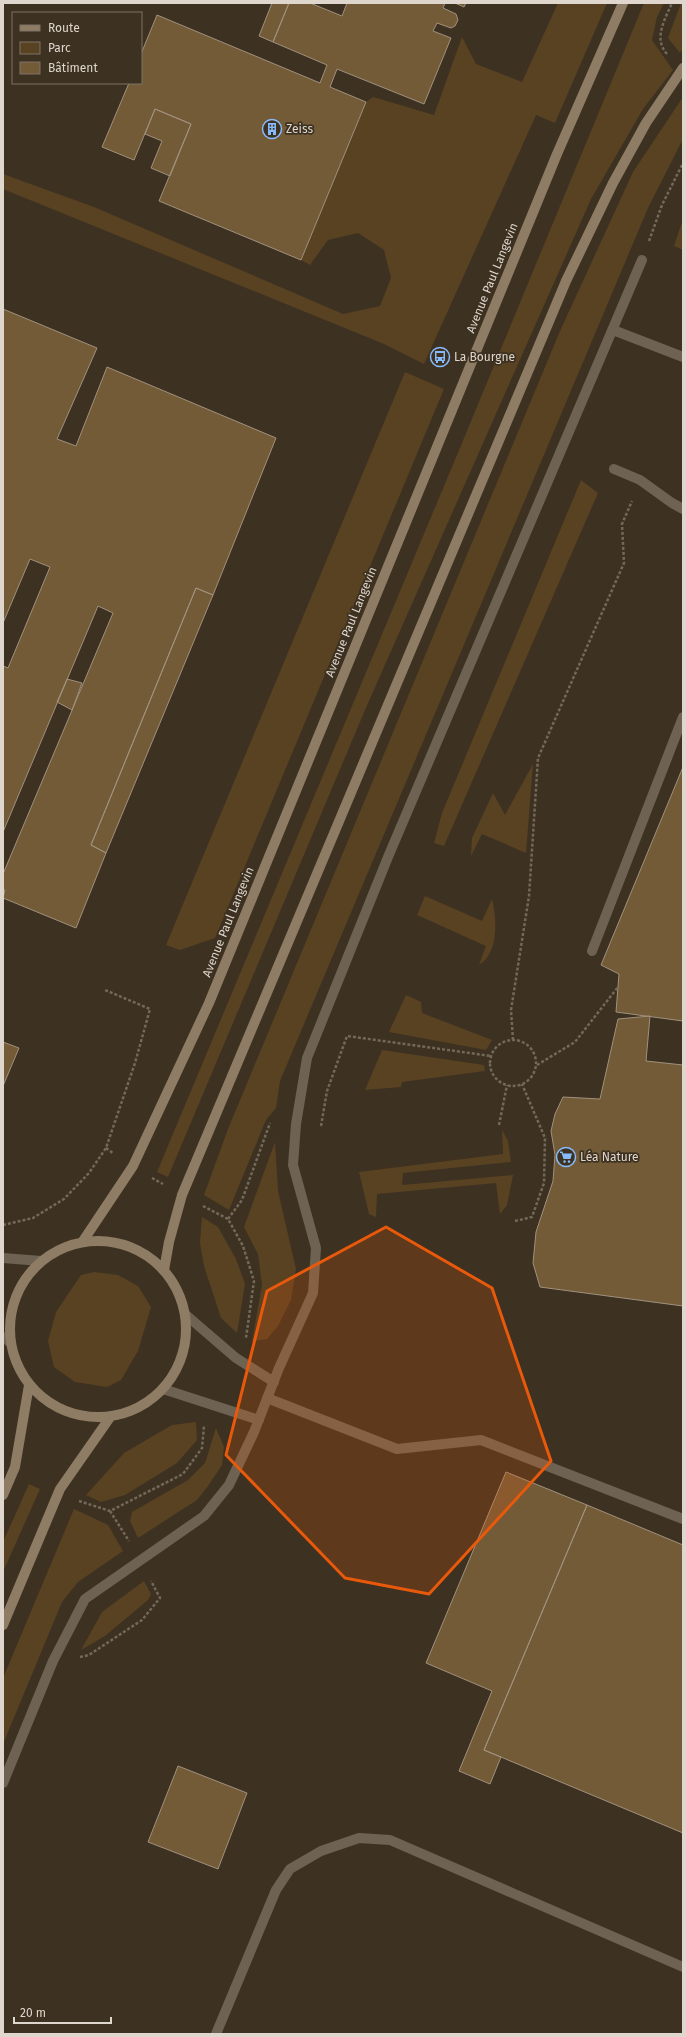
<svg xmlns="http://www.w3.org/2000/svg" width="686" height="2037" font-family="'Fira Sans',sans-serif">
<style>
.green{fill:#594222}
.building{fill:#745b38;stroke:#a0917e}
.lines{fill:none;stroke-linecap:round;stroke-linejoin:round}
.path{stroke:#73695b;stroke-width:2.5;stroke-dasharray:3 2;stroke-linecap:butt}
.lane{stroke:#6e6353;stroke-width:10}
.street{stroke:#6e6353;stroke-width:10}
.secondary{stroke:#8e7c64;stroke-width:10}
.marked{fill:#e8590c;fill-opacity:0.2;stroke:#e8590c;stroke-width:3;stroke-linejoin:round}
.labels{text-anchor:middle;stroke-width:3.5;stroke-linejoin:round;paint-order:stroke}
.poi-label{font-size:12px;fill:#dfd7cd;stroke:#3d3121;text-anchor:start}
.street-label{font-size:12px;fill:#dfd7cd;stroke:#3d3121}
</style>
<rect width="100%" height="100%" fill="#3d3121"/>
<!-- green -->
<path class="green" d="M558,3h49l-52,120 -19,-8 -112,249 -40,-20 -381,-155v-15l91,33 249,107 37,-8 11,-28 -7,-28 -26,-17 -30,7 -18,25 -9,-5 65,-158 7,-5 61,18 28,-78 14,27 46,18z
M644,3h20l-7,14 -5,23 21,30 -30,39 -52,90 -226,511 -197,467 -11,-5 300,-717z
M681,3h2v45l-3,5 -12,-15z
M683,97v42l-35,69 -368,873 -4,27 -10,12 -37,90 -25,-15 24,-66 332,-798 73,-159z
M683,219v31l-9,-4z
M405,372l39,17 -229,549 -35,12 -14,-5z
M581,480l17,13 -154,353 -10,-3 8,-30z
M533,764l-7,89 -44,-19 -11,22 1,-18 21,-45 12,22z
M425,896l57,25 10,-22c5,20 7,54 -13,66l7,-19 -69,-31z
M406,995l15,7 1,11 70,27 -6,10 -97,-18z
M382,1050l102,15 1,6 -83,11 -1,5 -36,3z
M502,1130l6,11 3,21 -108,11 -1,12 111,-10 -6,30 -7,9 -4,-31 -119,11 -1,23 -7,-3 -10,-42 144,-18z
M275,1142l3,49 18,78 -5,31 -13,26 -11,13 -15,2 10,-56 -4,-31 -14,-27z
M202,1217l16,10 18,32 9,25 -8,49 -16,-15 -17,-52 -4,-23z
M94,1272l24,3 20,11 13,21 -13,44 -17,29 -14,7 -32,-5 -21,-15 -6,-26 8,-29 25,-37z
M196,1422l1,18 -20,23 -52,32 -24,7 -15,-7 38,-42 48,-28z
M216,1428l8,19 -2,18 -14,21 -11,14 -59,38 -8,-17 2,-9 56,-32 17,-17z
M29,1484l11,5 -37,83v-30z
M74,1509l34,16 15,26 -45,31 -16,20 -59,142v-66z
M144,1581l7,13 -3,6 -43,36 -24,14 21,-38z"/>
<!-- building -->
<path class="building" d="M272,3h17l-16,39 -14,-6z
M289,3h21l32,13 5,-13h98l-2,5 13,6 2,6 -3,6 -4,2 -14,-5 -4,8 18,7 -27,66 -87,-35 -7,18 36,15 -65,158 -142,-59 32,-77 -36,-15 -21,51 -32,-13 27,-64h12v-29l16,-39 163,68 7,-18 -54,-23z
M455,3h11l-2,4z
M155,109l36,15 -21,52 -19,-8 11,-27 -17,-7z
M3,309l94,39 -40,91 19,7 31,-79 169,71 -63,157 -17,-7 -105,257 15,8 -30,75 -73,-30 2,-8 -2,-1v-15l110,-261 -15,-7 -95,226v-166l5,2 42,-101 -20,-8 -27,64z
M196,588l17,7 -107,258 -15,-8z
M67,679l15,4 -10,27 -15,-8z
M683,767v254l-67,-9 3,-38 -18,-9z
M650,1016l-4,45 37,4v241l-143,-19 -7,-24 3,-31 17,-51 2,-26 -4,-24 4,-17 8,-17 37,2 18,-80z
M3,1042l16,6 -16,38z
M506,1472l81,33 -103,245 17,7 -11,27 -31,-13 33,-80 -66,-28z
M587,1505l96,40v288l-199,-83z
M178,1766l69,27 -29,76 -70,-27z"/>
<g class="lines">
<!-- path -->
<path class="path" d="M667,54c-14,-15 -2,-35 5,-51
M649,241l13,-36 21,-42
M490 1063a23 23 0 1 1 46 0a23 23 0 1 1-46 0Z
M513,1040l-2,-30 18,-114 9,-138 86,-195 -2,-39 10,-23
M537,1065l38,-23 43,-55
M499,1125l8,-40
M321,1126l6,-35 20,-55 144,20
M106,1148l8,6
M152,1178l11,6
M203,1206l25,13 15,27 11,35 -8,57
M228,1219l14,-19 28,-77
M515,1221l17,-4 12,-34 1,-45 -23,-54
M3,1225l30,-7 31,-19 25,-26 17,-25 29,-85 15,-54 -45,-19
M79,1501l31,10 73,-37 19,-26 2,-22
M110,1511l19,30
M80,1657l9,-2 53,-35 18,-22 -9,-17"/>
<!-- lane -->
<path class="lane" d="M613,330l70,27
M614,469l26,11 32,23 11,6
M592,951l91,-234
M267,1398l130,51 84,-9 202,79
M216,2034l60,-144 14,-21 31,-18 38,-13 31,2 293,127"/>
<!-- street -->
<path class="street" d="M3,1258l38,3
M186,1315l50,43 38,24
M3,1337l8,6
M163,1389l96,31
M3,1783l50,-122 32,-62 119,-83 25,-31 25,-53 25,-64 34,-75 3,-45 -23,-83 3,-41 11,-66 81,-201 254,-597"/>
<!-- secondary -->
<path class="secondary" d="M83,1241l50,-75 76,-163 348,-849 66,-151
M10 1329a88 88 0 1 1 176 0a88 88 0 1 1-176 0Z
M164,1270l5,-28 13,-47 384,-914 47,-98 33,-60 37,-55
M3,1495l12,-28 14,-82
M3,1625l57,-136 51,-73"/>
</g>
<!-- marked area -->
<path class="marked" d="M386,1227l106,61 59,173 -122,133 -84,-16 -119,-123 41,-164z"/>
<!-- icons -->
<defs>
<symbol id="building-ring" viewBox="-11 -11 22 22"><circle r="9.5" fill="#3d3121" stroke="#87bbfb" stroke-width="1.5"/><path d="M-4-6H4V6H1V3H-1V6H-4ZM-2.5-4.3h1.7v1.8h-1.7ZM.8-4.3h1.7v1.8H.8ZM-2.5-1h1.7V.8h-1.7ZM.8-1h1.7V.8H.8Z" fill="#87bbfb"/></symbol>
<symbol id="bus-ring" viewBox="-11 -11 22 22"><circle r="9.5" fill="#3d3121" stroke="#87bbfb" stroke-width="1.5"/><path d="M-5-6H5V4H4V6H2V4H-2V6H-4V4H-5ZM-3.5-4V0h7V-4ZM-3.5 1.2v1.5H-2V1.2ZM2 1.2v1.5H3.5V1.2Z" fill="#87bbfb"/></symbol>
<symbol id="supermarket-ring" viewBox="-11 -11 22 22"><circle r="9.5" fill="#3d3121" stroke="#87bbfb" stroke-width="1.5"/><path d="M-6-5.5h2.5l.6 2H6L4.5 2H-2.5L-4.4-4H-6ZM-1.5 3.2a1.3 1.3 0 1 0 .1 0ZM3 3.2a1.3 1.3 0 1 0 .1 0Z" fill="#87bbfb"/></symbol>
</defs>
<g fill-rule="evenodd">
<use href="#building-ring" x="261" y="118" width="22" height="22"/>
<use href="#bus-ring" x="429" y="346" width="22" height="22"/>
<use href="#supermarket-ring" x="555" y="1146" width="22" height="22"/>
</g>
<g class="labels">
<!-- poi labels -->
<g class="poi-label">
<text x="286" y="133">Zeiss</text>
<text x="454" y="361">La Bourgne</text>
<text x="580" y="1161">Léa Nature</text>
</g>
<!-- street labels -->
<g class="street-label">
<text transform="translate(492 278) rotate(-68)" y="4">Avenue Paul Langevin</text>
<text transform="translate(351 622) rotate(-68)" y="4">Avenue Paul Langevin</text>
<text transform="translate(228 922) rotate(-68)" y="4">Avenue Paul Langevin</text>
</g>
</g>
<!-- border -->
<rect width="686" height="2037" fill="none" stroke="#dfd7cd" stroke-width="8"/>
<!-- legend -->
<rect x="12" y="12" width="130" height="72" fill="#3d3121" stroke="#7e7366"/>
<rect x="20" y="25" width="20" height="6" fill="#8e7c64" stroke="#7e7366"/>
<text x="48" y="32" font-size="12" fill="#dfd7cd">Route</text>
<rect x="20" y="42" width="20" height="12" fill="#594222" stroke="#7e7366"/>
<text x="48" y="52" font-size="12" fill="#dfd7cd">Parc</text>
<rect x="20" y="62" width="20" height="12" fill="#745b38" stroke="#7e7366"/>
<text x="48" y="72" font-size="12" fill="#dfd7cd">Bâtiment</text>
<!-- scale -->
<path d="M14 2017v6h97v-6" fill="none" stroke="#dfd7cd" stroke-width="2"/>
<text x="20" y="2017" font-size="12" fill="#dfd7cd" stroke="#3d3121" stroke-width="3" paint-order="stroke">20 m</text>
</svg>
